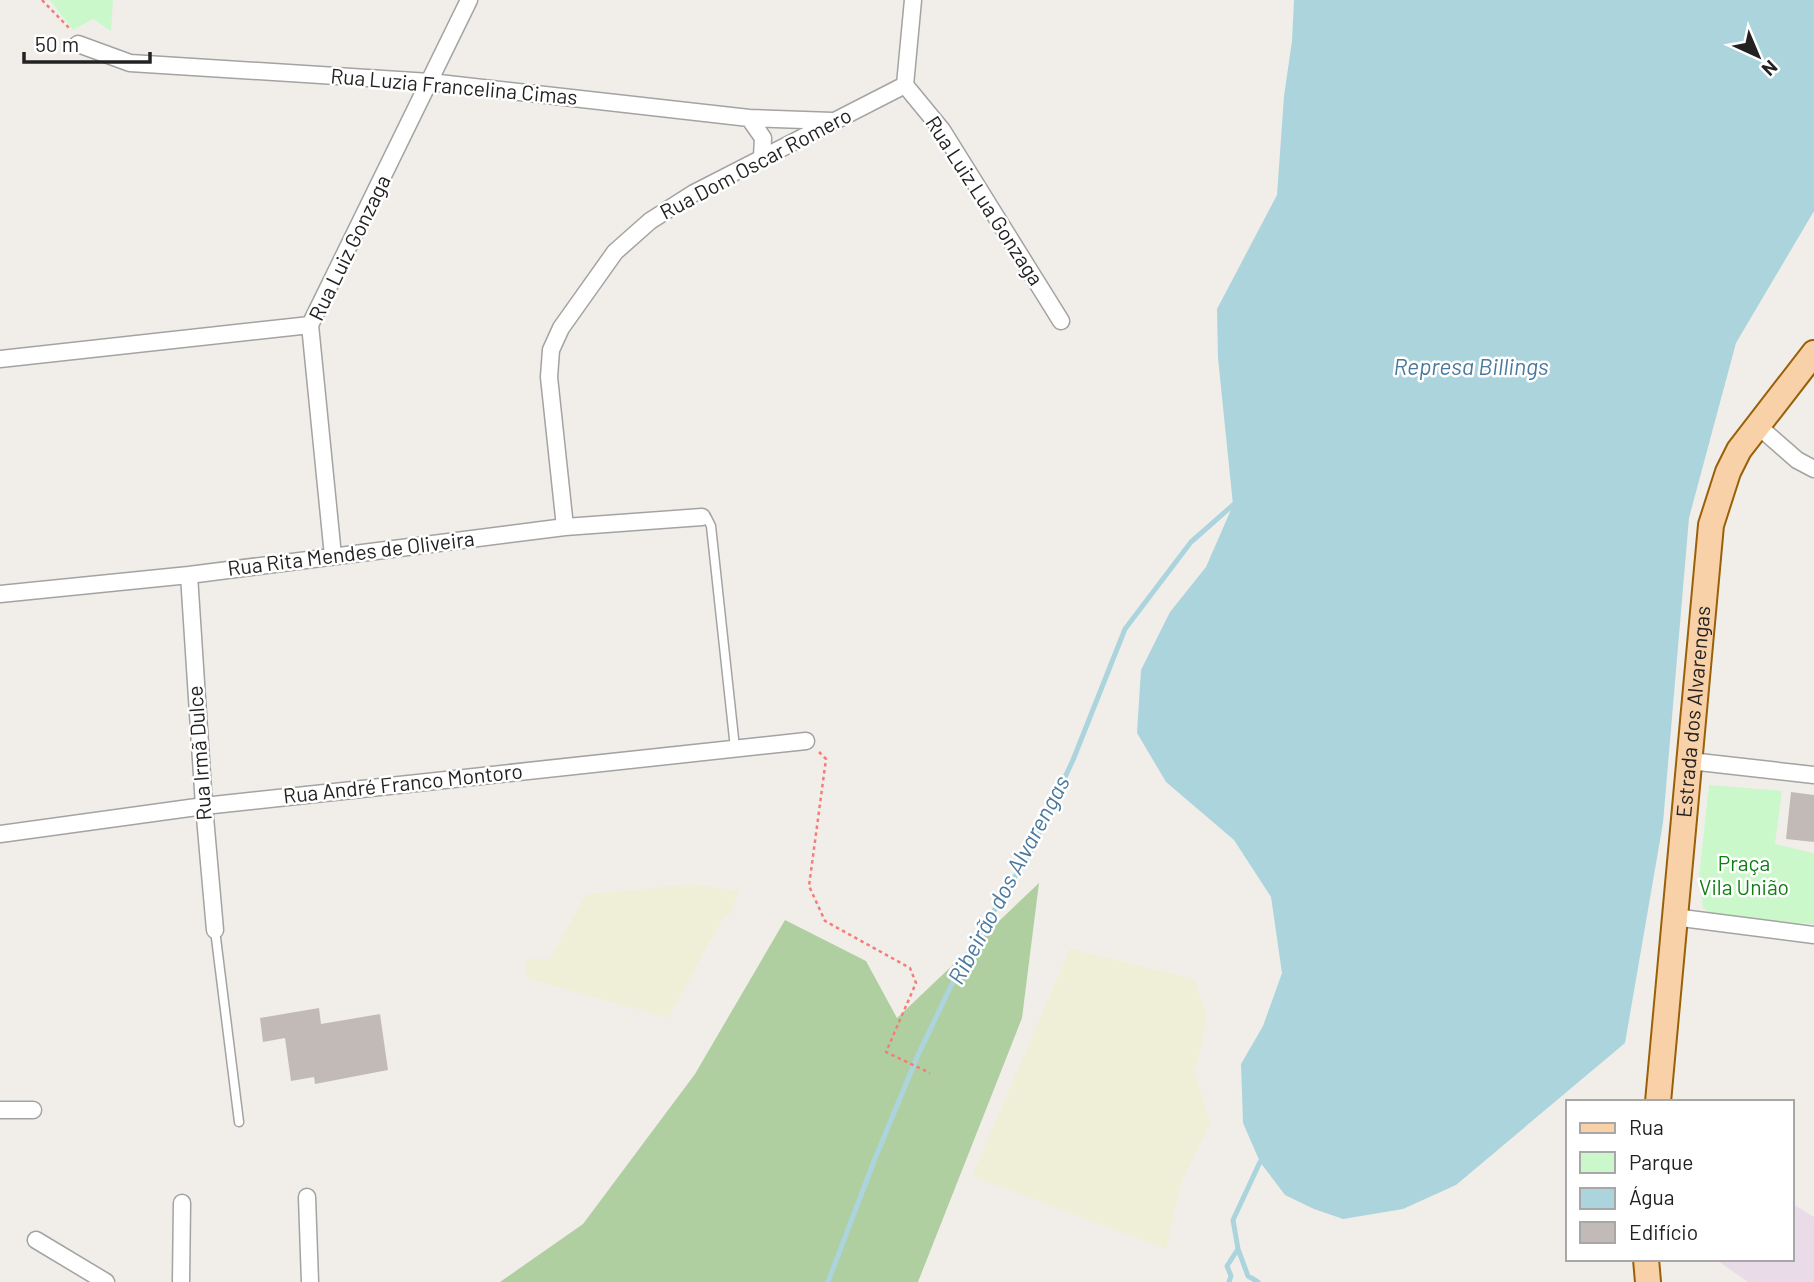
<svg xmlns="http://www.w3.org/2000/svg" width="1814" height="1282" font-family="Barlow,sans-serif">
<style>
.industrial{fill:#eadbe8}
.farmland{fill:#eeefd6}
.forest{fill:#b0cfa0}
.park{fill:#caf8cb}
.water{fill:#acd4dd}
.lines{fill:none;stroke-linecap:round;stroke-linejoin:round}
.stream{stroke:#acd4dd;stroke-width:5}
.building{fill:#c2bab6}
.service-casing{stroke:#a3a3a3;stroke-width:11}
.minor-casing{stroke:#a3a3a3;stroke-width:19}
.primary-casing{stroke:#996007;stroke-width:28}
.path{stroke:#f47d78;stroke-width:2.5;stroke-dasharray:3.5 3.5;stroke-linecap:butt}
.service{stroke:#fff;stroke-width:8}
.minor{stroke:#fff;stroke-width:16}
.primary{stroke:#f8d1a8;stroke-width:24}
.labels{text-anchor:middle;stroke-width:5;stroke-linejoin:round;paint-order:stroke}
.street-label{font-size:21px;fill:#222;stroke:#fff}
.park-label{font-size:21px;fill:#117e14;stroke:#fff}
.water-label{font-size:23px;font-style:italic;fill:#4b799e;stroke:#fff}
</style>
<rect width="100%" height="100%" fill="#f1eee9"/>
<!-- industrial -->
<path class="industrial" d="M1791,1203l23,14v65h-66l-33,-23h76z"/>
<!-- farmland -->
<path class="farmland" d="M691,884l48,7 -8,22 -9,6 -54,99 -141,-40 -1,-19h24l36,-64z
M1070,949l124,30 13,38 -12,55 15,52 -30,61 -14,64 -194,-73z"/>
<!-- forest -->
<path class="forest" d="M1039,883l-17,135 -104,264h-418l83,-58 112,-150 90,-154 81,41 31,57z"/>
<!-- park -->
<path class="park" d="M50,0h63l-2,31 -18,-12 -20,11z
M1709,785l73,6 -7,53 39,9v71l-97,-7 -14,-9 -4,-31z"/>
<!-- water -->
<path class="water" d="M1294,0h520v211l-78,132 -47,175 -26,305 -38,220 -169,142 -53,24 -60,10 -29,-10 -29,-14 -25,-33 -17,-39 -2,-59 22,-38 19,-53 -11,-76 -37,-57 -68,-58 -29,-49 4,-63 29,-58 36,-45 27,-62 -15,-147 -1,-49 60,-114 7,-99 8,-55z"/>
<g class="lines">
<!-- stream -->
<path class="stream" d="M1238,1249l10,27 10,6
M828,1282l46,-121 44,-106 44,-92 67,-109 44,-94 52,-131 66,-87 42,-37
M1229,1282l2,-6 -4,-10 11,-17 -5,-29 27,-58"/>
</g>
<!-- building -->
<path class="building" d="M1791,792l23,3v47l-28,-3z
M319,1008l2,16 59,-10 8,56 -73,14 -1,-7 -23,4 -6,-43 -22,4 -3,-24z"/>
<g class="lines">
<defs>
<path id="service" d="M702,517l5,1 4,8 24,222
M215,930l24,192"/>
<path id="minor" d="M913,0l-8,85 37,45 119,191
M78,44l52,19 300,19 319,36 83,3
M749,118l14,20 -1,19
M0,359l310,-34
M1757,425l40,35 17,9
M565,527l-16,-150 2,-27 10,-22 54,-76 35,-31 44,-28 211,-108
M333,556l-23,-231 159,-325
M189,575l15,231 11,124
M0,594l189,-19 376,-48 137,-10
M1690,761l124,14
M0,834l204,-28 602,-65
M1674,917l140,18
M0,1110h33
M307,1197l3,85
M36,1240l70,42
M181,1282l1,-79"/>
<g id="primary">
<path id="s1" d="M1658,1102l53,-577 17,-53 11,-22 75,-97"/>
<path d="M1646,1259l2,23"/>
</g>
</defs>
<!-- service casing -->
<use href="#service" class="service-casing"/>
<!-- minor casing -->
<use href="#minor" class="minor-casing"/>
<!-- primary casing -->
<use href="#primary" class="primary-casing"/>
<!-- path -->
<path class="path" d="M42,0l29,30
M819,752l7,7 -17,127 16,35 85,47 6,15 -30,69 44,21"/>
<!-- service -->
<use href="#service" class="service"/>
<!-- minor -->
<use href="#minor" class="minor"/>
<!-- primary -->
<use href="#primary" class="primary"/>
</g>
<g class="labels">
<!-- street labels -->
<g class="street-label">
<text transform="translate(454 87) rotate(5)" y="7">Rua Luzia Francelina Cimas</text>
<text transform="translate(756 164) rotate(-28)" y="7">Rua Dom Oscar Romero</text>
<text transform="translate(984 201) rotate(57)" y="7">Rua Luiz Lua Gonzaga</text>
<text transform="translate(350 248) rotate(-64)" y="7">Rua Luiz Gonzaga</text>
<text transform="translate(351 554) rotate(-7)" y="7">Rua Rita Mendes de Oliveira</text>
<text dy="7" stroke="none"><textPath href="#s1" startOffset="392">Estrada dos Alvarengas</textPath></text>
<text transform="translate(200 753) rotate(-94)" y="7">Rua Irmã Dulce</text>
<text transform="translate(403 784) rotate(-6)" y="7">Rua André Franco Montoro</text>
</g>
<!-- park labels -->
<g class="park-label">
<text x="1744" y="871">Praça<tspan x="1744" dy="24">Vila União</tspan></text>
</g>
<!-- water labels -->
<g class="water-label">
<text x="1471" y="375">Represa Billings</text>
<text transform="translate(1009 880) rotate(-62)" y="8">Ribeirão dos Alvarengas</text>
</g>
</g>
<!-- legend -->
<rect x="1566" y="1100" width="228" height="161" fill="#ffffff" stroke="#a7a7a7" stroke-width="2"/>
<rect x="1580" y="1123" width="35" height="10" fill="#f8d1a8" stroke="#a7a7a7" stroke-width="2"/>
<text x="1629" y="1135" font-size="21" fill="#222222">Rua</text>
<rect x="1580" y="1152" width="35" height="21" fill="#caf8cb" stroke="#a7a7a7" stroke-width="2"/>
<text x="1629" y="1170" font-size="21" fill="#222222">Parque</text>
<rect x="1580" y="1188" width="35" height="21" fill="#acd4dd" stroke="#a7a7a7" stroke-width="2"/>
<text x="1629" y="1205" font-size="21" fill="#222222">Água</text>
<rect x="1580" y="1222" width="35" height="21" fill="#c2bab6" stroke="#a7a7a7" stroke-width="2"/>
<text x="1629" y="1240" font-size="21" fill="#222222">Edifício</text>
<!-- north arrow -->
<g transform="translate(1758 56) rotate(136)" stroke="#ffffff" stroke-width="5" paint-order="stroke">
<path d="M0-5L12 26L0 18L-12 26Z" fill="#222222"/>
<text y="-10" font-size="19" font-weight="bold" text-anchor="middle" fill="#222222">N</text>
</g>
<!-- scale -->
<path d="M24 52v10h126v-10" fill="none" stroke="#222222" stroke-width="3.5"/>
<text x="35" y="52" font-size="21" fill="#222222" stroke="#ffffff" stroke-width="5" paint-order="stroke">50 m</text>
</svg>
